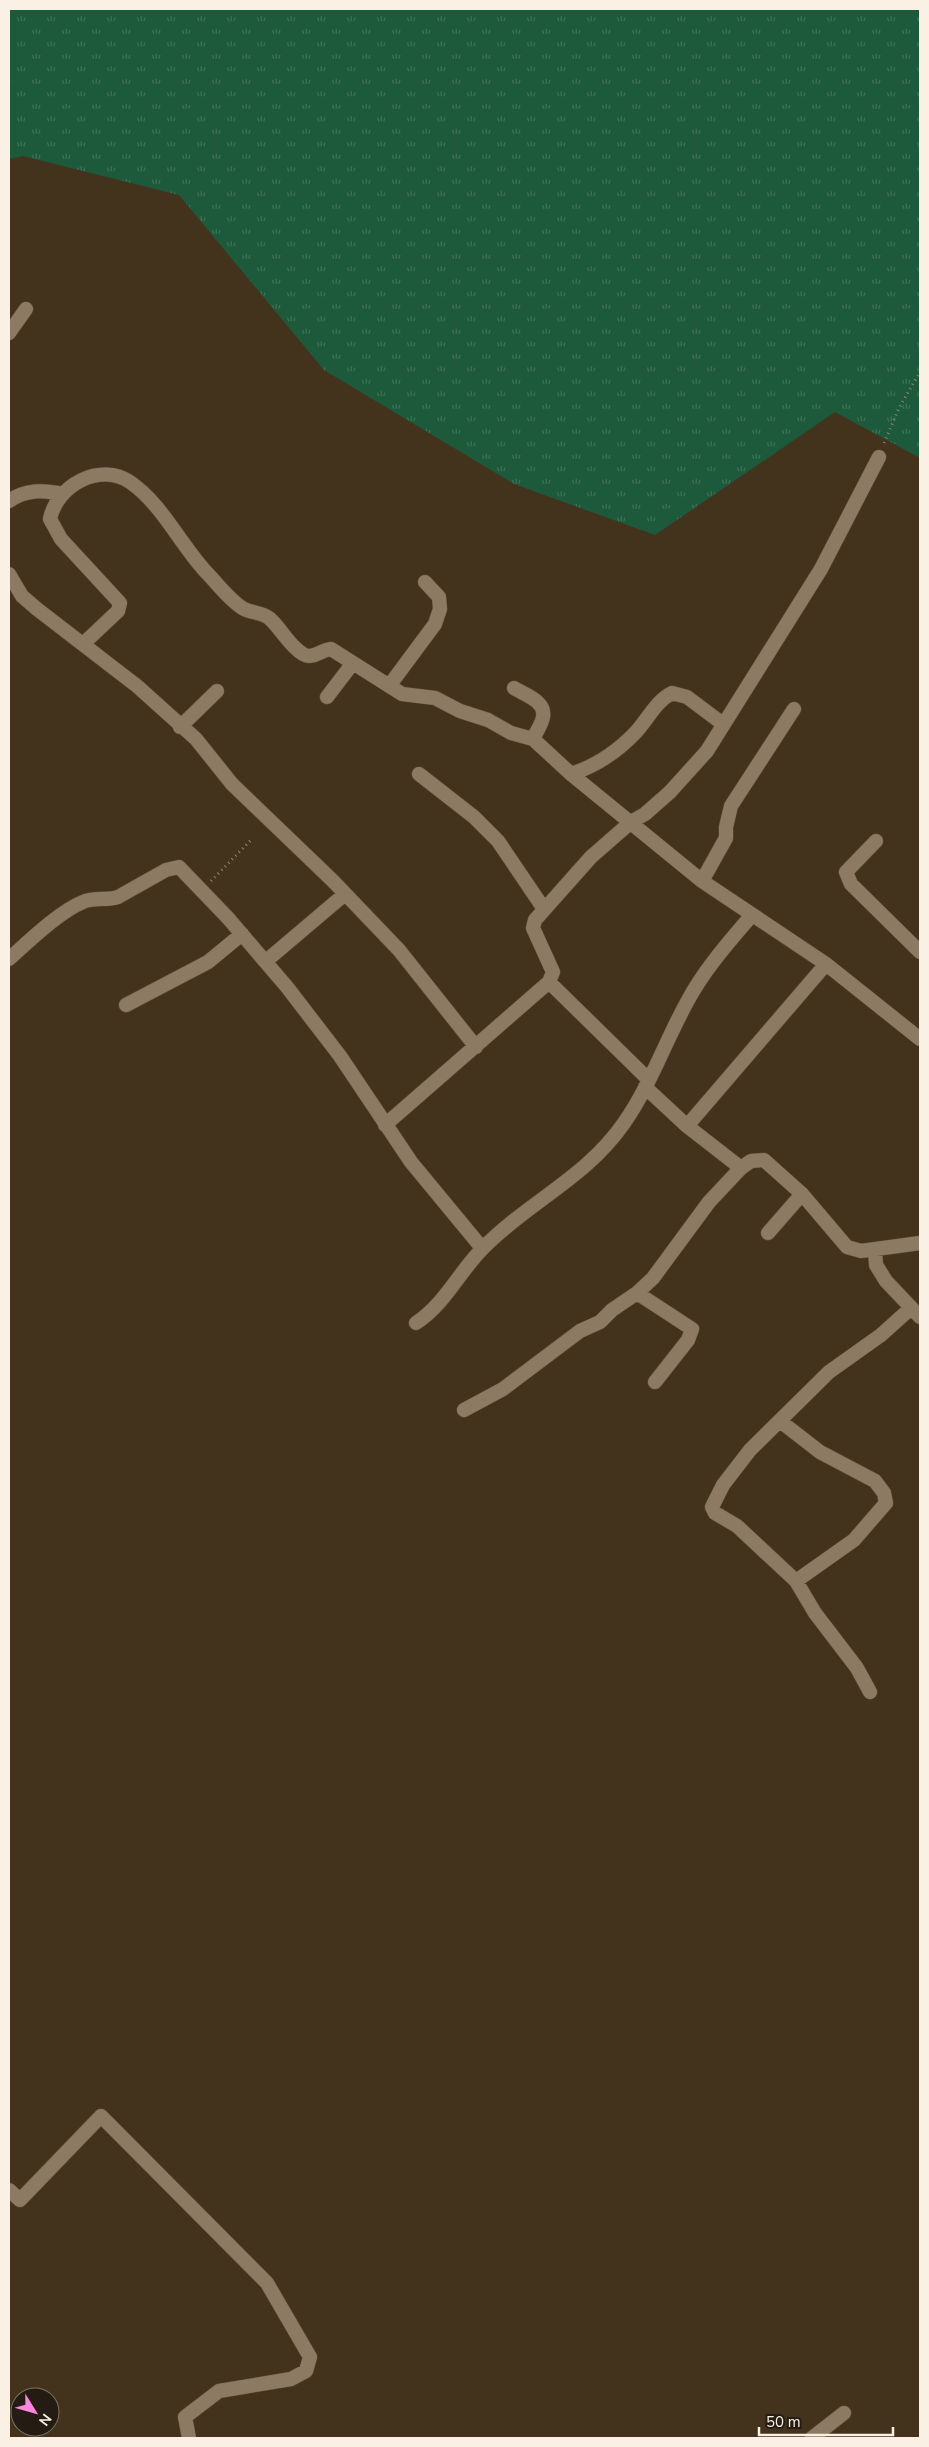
<svg xmlns="http://www.w3.org/2000/svg" width="929" height="2447" font-family="'Nunito Sans',sans-serif">
<style>
.grass{fill:url(#grass-tufts)}
.lines{fill:none;stroke-linecap:round;stroke-linejoin:round}
.minor-casing{stroke:#5f523f;stroke-width:15}
.path{stroke:#908371;stroke-width:3;stroke-dasharray:1 4;stroke-linecap:butt}
.minor{stroke:#8c7a62;stroke-width:14}
</style>
<defs>
<pattern id="grass-tufts" width="24" height="20" patternUnits="userSpaceOnUse" patternTransform="scale(1.25)"><rect width="24" height="20" fill="#1d593b"/><path d="M3 7l-1-3M5 7V3M7 7l1-3M15 17l-1-3M17 17v-4M19 17l1-3" fill="none" stroke="#3f7157"/></pattern>
</defs>
<rect width="100%" height="100%" fill="#43331d"/>
<!-- grass -->
<path class="grass" d="M9,9h911v449l-85,-46 -180,123 -141,-51 -190,-114 -145,-175 -156,-39 -14,3z"/>
<g class="lines">
<defs>
<path id="minor" d="M9,333l17,-24
M9,501c17,-12 34,-11 54,-7
M9,574l13,22 15,13 100,77 59,53 36,45 101,97 66,69 77,97
M83,644l35,-33 2,-8 -59,-64 -11,-20c7,-34 50,-57 80,-37 32,22 50,62 76,90 11,11 24,29 38,37 8,4 17,3 25,9 12,10 20,28 34,36 9,6 18,-4 28,-5l71,45 33,4 25,13 28,9 23,13 22,6
M389,686l46,-62 5,-15 -1,-12 -14,-15
M514,688c11,7 32,13 29,29 -1,7 -7,15 -10,22l38,35 131,107 124,83 94,75
M327,697l26,-34
M180,727l37,-36
M419,774l55,43 24,24 46,68
M571,774c25,-8 47,-23 65,-42 12,-13 20,-31 36,-39l15,4 36,27
M876,841l-30,31 5,12 69,68
M702,881l24,-43v-11l5,-21 63,-97
M9,959c19,-17 51,-48 74,-57 11,-5 23,-1 35,-5l48,-27 13,-3 49,51 59,69 53,69 71,106 71,86
M266,961l79,-67
M549,982l100,98
M126,1005l82,-43 34,-28
M645,1087l42,39 54,42 10,-7 13,-1 38,34 45,53 14,4 59,-8
M385,1125l164,-143 4,-10 -20,-44 2,-8 56,-63 40,-35 14,-8 25,-22 37,-41 114,-182 58,-112
M687,1126l139,-162
M768,1233l34,-39
M875,1249l1,16 10,16 34,36
M637,1293l55,36 -4,11 -33,42
M416,1323c29,-19 43,-51 67,-75 45,-46 103,-70 141,-125 26,-37 41,-81 63,-121 17,-32 41,-59 65,-87
M464,1410l39,-21 77,-58 20,-9 12,-12 25,-17 16,-15 56,-76 32,-34
M780,1421l40,31 55,29 9,12 2,10 -32,37 -58,41
M870,1692l-13,-24 -42,-55 -19,-32 -59,-55 -22,-13 -3,-6 11,-22 27,-35 79,-78 52,-37 30,-27
M9,2190l11,10 81,-84 166,167 43,74 -4,14 -15,8 -72,12 -34,26 4,21
M812,2438l32,-25"/>
</defs>
<!-- minor casing -->
<use href="#minor" class="minor-casing"/>
<!-- path -->
<path class="path" d="M884,443l15,-35 21,-36
M211,881l40,-41"/>
<!-- minor -->
<use href="#minor" class="minor"/>
</g>
<!-- border -->
<rect width="929" height="2447" fill="none" stroke="#faf0e3" stroke-width="20"/>
<!-- north arrow -->
<g transform="translate(35 2412) rotate(127)"><circle r="24" fill="#241c13" stroke="#7a7166"/>
<path d="M0-4L9 19L0 12L-9 19Z" fill="#fe86e1"/>
<text y="-8" font-size="14" font-weight="bold" text-anchor="middle" fill="#faf0e3">N</text>
</g>
<!-- scale -->
<path d="M759 2427v8h134v-8" fill="none" stroke="#faf0e3" stroke-width="2.5"/>
<text x="766" y="2427" font-size="15" fill="#faf0e3" stroke="#241c13" stroke-width="4" paint-order="stroke">50 m</text>
</svg>
